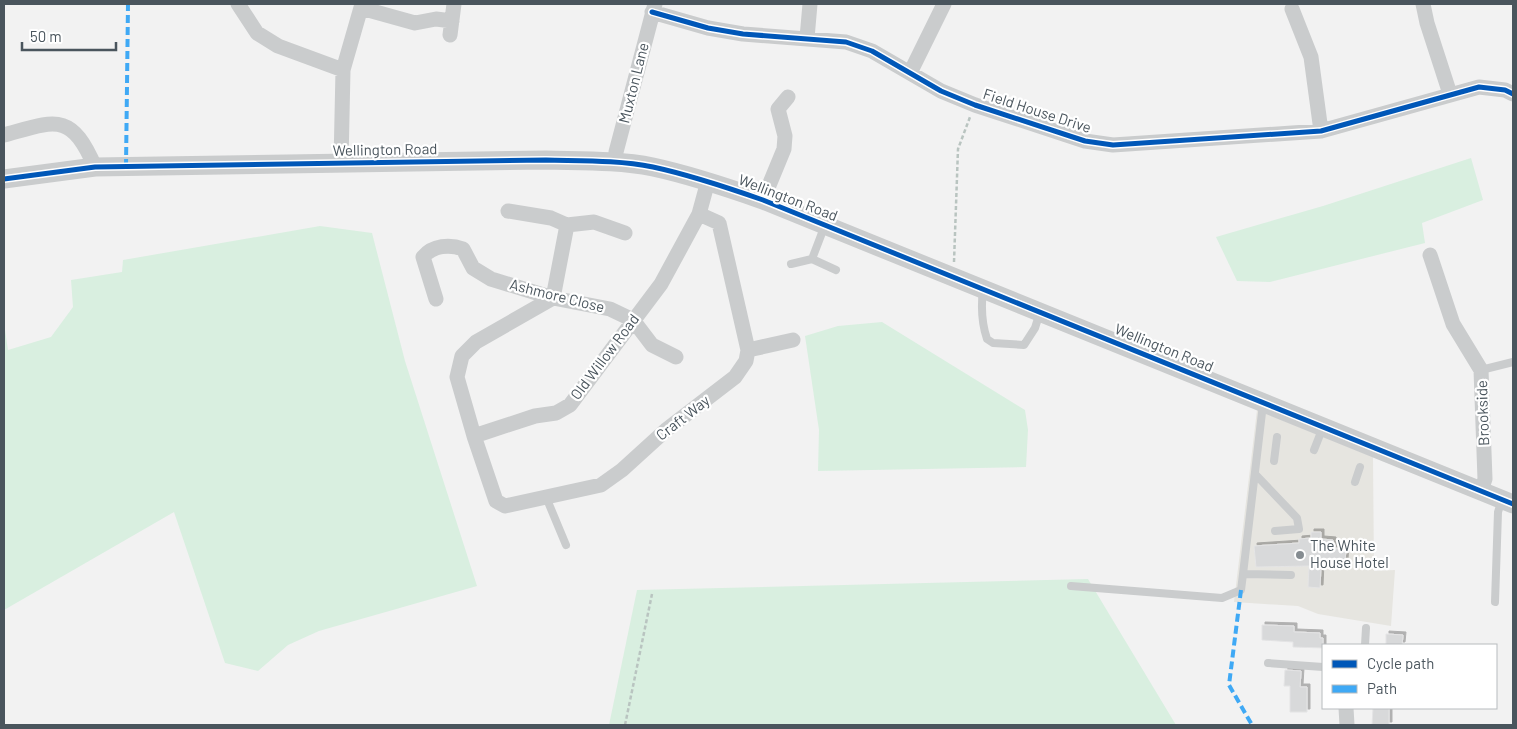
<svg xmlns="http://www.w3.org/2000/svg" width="1517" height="729" font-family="Barlow,sans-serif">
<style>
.commercial{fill:#e6e5e0}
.green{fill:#d9efe0}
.building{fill:#d8d9da;stroke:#e4e4e5;filter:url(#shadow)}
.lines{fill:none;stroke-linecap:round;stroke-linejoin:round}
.path{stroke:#b9c4c0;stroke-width:2.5;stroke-dasharray:4 2.5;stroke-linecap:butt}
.service{stroke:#cacccd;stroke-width:8}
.minor{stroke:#cacccd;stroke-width:15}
.tertiary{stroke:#cacccd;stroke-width:19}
.quiet{stroke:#3fa9f5;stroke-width:4;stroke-dasharray:8 4;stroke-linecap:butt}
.cycleway-casing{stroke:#fff;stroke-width:8}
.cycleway{stroke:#0057b8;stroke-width:5}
.poi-dot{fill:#858c91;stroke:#fff;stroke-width:2}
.labels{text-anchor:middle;stroke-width:4.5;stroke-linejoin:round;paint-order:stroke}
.street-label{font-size:15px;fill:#4a555d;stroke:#fff}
.poi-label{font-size:15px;fill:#4a555d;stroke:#fff;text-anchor:start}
</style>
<defs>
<filter id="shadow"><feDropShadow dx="3" dy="-3" stdDeviation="0" flood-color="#0004"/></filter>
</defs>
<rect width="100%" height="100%" fill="#f2f2f2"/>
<!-- commercial -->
<path class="commercial" d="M1257,410l116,47 1,114 21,-1 -4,56 -73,-12 -20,-8 -64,-4z"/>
<!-- green -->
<path class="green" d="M1471,158l12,42 -61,23 3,20 -155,39 -33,-1 -21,-44 107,-31z
M320,226l52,7 33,128 72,225 -158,45 -31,14 -30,26 -33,-8 -51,-151 -170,98v-287l4,27 43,-13 22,-30 -2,-27 51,-8 1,-12z
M882,322l143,88 3,20 -2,37 -208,4 1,-41 -14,-94 33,-10z
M1088,579l88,146h-567l28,-135z"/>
<!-- building -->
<path class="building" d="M1311,532h10v7l12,1 1,8 12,1 -1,12 -6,1 1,3 -19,1 -1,22 -12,-1 1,-21 -53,1 -2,-21 45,-3v-4l12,-1z
M1262,625l32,1v6l26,1v5h3v10l-30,-1v-5l-31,-2z
M1386,634l17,1 -1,10h-16z
M1285,670l16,1 -1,16h7v25h-17v-26h-6z
M1373,708h16v17h-17z"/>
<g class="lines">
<!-- path -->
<path class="path" d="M954,262l4,-113 12,-32
M625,725l27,-131"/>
<!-- service -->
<path class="service" d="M812,259l24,11
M791,264l21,-5 13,-34
M983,290c-2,16 -1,34 4,49l6,4 31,2 11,-17 5,-16
M1481,370l32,-8
M1263,404l-20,170 48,1
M1314,450l9,-23
M1274,461l3,-24
M1255,474l42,44 2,11 -24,2
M1355,482l5,-15
M546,497l20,48
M1071,586l151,12 19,-8 2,-16
M1495,602l3,-90 4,-12
M1365,645l1,-17
M1268,663l55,4"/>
<!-- minor -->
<path class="minor" d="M238,4l19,29 21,13 65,24
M1423,4l4,19 23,71
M361,8l54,15 21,-4 16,2
M1292,9l19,48 10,74
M652,12l56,16 35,6 103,8 26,9 69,40 34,14 110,36 28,4 208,-14 158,-44 26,3 8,4
M450,35l4,-31
M807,38l3,-34
M910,73l34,-69
M4,135c51,-14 67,-24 91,32
M616,162v-10l39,-148
M341,163l2,-93 19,-66
M763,200l21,-51 1,-13 -7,-27 10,-12
M508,211l43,7 16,7 27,-3 31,11
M1430,255l23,69 28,46 4,109 -4,12
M553,298l-77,44 -14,14 -5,21 17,59 22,65 9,5 96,-21 21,-15 44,-40 69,-53 11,-16 2,-11 -29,-127 -20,-9 9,-33
M553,298l14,-73
M436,299l-13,-42c10,-12 27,-13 40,-8l10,19 18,11 62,19 57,11 23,11 19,25 24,12
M748,350l45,-10
M474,436l61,-20 21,-3 14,-8 91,-121 38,-70
M1346,708l1,17"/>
<!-- tertiary -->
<path class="tertiary" d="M4,179l91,-12 451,-7c35,1 72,0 107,7 37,8 73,20 110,33l750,304"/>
<!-- quiet -->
<path class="quiet" d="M126,167l2,-163
M1241,590l-12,95 23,40"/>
<defs>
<path id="cycleway" d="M652,12l56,16 35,6 103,8 26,9 69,40 34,14 110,36 28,4 208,-14 158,-44 26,3 8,4
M4,179l91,-12 451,-7c35,1 72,0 107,7 37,8 73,20 110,33l750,304"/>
</defs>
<!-- cycleway casing -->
<use href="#cycleway" class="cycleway-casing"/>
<!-- cycleway -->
<use href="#cycleway" class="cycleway"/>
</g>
<!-- markers -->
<circle class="poi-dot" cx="1300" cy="555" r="5"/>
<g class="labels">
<!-- street labels -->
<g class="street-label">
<text transform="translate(634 83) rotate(-76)" y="5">Muxton Lane</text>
<text transform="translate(1037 111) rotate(18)" y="5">Field House Drive</text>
<text transform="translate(385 150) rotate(-1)" y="5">Wellington Road</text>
<text transform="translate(788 198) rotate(21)" y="5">Wellington Road</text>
<text transform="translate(557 296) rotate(14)" y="5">Ashmore Close</text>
<text transform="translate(1164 348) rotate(22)" y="5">Wellington Road</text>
<text transform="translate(605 357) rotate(-53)" y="5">Old Willow Road</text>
<text transform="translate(1483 413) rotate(-92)" y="5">Brookside</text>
<text transform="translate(683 418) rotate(-38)" y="5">Craft Way</text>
</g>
<!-- poi labels -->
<g class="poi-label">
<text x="1310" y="551">The White<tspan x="1310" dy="17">House Hotel</tspan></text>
</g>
</g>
<!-- border -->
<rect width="1517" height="729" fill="none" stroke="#4a555d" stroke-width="10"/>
<!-- legend -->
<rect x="1322" y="644" width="175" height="65" fill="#ffffff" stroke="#b7bbbe"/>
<rect x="1332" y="660" width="25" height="8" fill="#0057b8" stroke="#b7bbbe"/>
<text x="1367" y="669" font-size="15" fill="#4a555d">Cycle path</text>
<rect x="1332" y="685" width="25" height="8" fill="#3fa9f5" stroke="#b7bbbe"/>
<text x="1367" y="694" font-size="15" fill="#4a555d">Path</text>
<!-- scale -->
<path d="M22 42v8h94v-8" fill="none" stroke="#4a555d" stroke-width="2.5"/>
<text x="30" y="42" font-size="15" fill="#4a555d" stroke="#ffffff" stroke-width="4" paint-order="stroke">50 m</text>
</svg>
